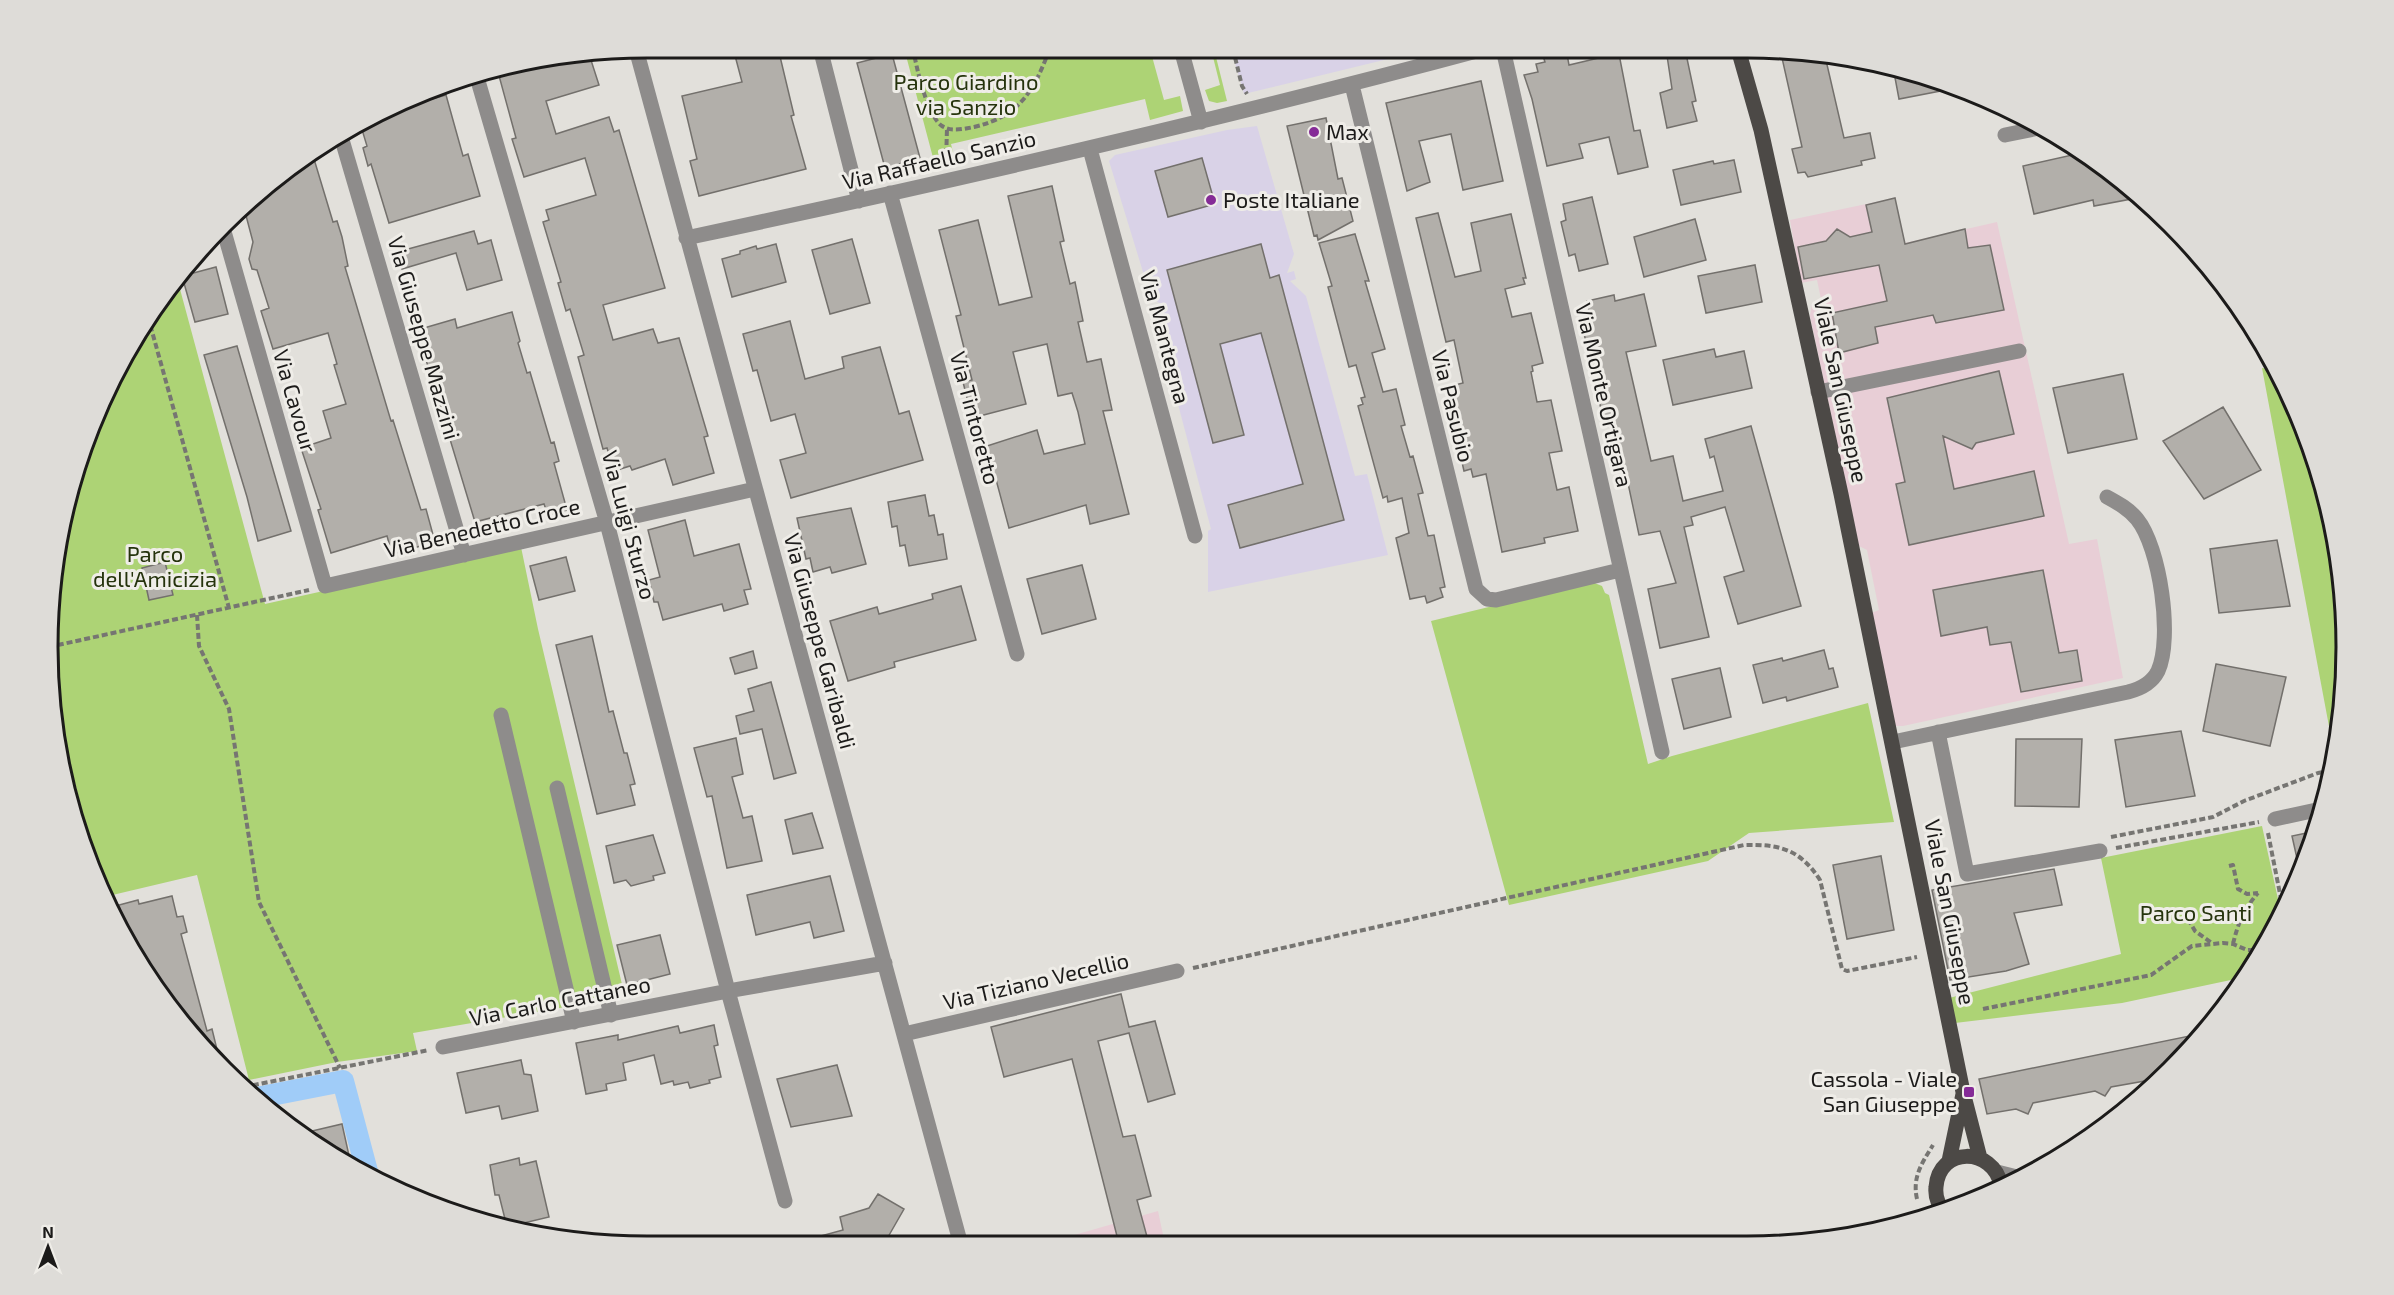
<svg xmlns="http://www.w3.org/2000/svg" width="2394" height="1295" font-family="'Exo 2',sans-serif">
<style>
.industrial{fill:#e8ced6}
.education{fill:#d9d2e7}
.green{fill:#add375}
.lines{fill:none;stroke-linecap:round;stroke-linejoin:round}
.canal{stroke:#a0ccf8;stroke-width:22}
.building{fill:#b2afaa;stroke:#73706c;stroke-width:1.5}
.path{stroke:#767572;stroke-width:4;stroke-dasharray:6 3;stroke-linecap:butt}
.minor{stroke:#8e8c8b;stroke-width:15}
.major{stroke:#4c4946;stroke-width:15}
.poi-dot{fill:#852b97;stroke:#efede8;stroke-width:2}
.labels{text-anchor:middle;stroke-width:6;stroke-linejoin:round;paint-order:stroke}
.park-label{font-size:22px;fill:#25330c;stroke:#efede8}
.poi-label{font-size:22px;fill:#1c1b1a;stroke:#efede8;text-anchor:start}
.street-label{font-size:22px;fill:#1c1b1a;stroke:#efede8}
.rim{fill:none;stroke:#1c1b1a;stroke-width:3}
</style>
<rect width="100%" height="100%" fill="#e2e0db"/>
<!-- industrial -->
<path class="industrial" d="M1895,198l10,45 92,-21 72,322 28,-5 26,139 -220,48h-9l-25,-112 10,-4 -12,-60 -8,-4 -49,-230 2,-12 9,-5 -4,-19 -16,3 -11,-63z
M1158,1211l7,33h-122z"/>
<!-- education -->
<path class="education" d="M1231,49h198l-185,45z
M1257,126l37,128 -7,19 7,-2 2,8 -6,2 16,15 49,180 12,-2 21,81 -180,37v-61l3,-2 -51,-193 10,-19 -13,4 -2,-9 13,-4 -17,-10 -42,-137 6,-6 112,-25z"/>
<!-- green -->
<path class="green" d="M904,48l246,1 14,51 16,-4 3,15 -33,9 -5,-21 -194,45 5,20 -20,5z
M1211,49h3l13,52 -10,2 -8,-2 -4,-11 15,-5z
M177,278l88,326 256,-57 17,82 87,368 -212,36 4,18 -80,11 -88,18 -52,-205 -93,22 -34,-134 -8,1 -13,-77v-79l19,-115 26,-75 55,-103z
M2262,368l14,2 8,12 41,110 20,116 -4,117 -7,28z
M1592,582l10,4 3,7 4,2 39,169 24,-8 196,-53 26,119 -145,11 -41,28 -199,44 -78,-284z
M2262,826l19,87c-10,23 -21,43 -36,64l-123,26 -167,20 -6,-25 172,-44 -20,-96z"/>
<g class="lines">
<!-- canal -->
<path class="canal" d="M256,1098l87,-17 25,94"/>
</g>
<!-- building -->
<path class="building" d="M733,48h45l16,67 -3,1 15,53 -107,27 -9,-35 7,-2 -15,-63 60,-14z
M1559,49h7l3,16 34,-8 -2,-8h17l16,82 6,-1 8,37 -30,7 -9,-37 -30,7 4,14 -36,8 -15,-67 -8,-24 14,-3 -2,-8 9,-2 -3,-9z
M1666,49h19l11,52 -4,1 5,19 -30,7 -7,-35 12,-4z
M1780,49l45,7 19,82 26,-5 5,25 -14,3 1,4 -54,12 -3,-5 -7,1 -6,-24 10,-2z
M589,54l10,31 -53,16 10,33 53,-17 5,15 5,-2 46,158 -62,17 10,35 40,-11 5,14 21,-5 29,98 -4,1 10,36 -41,12 -8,-26 -33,11 -2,-4 -16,5 -7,-23 -4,1 -25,-92 6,-2 -14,-46 -4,2 -8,-28 3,-1 -18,-60 6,-2 -3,-10 50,-15 -11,-37 -61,19 -12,-38 4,-1 -18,-66 58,-15z
M892,54l28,104 -35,10 -28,-105z
M1893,67l9,2 49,20 -52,10z
M1481,81l22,100 -40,9 -12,-56 -32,7 11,41 -23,9 -21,-88z
M446,95l17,61 5,-2 12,42 -91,27 -18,-59 -3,2 -5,-18 4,-2 -7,-23 36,-16v2z
M1326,118l12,61 4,-1 11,43 -35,19 -1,-5 -3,1 -27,-110z
M2081,153l61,44 -48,9 -1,-6 -59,14 -11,-48z
M1202,158l13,46 -47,13 -13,-46z
M314,159l19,63 4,-1 5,16 6,29 -3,1 46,154 2,-1 28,90 5,-1 9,33 -43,12 -5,-18 -56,17 -13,-43 3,-1 -20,-61 30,-10 -8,-27 23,-7 -12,-39 3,-1 -9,-31 -55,16 -12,-38 8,-3 -12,-38 -5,-1 -3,-10 4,-17 -9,-34 38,-36 11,-7z
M1734,160l7,32 -60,13 -8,-35 40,-9 1,3z
M1052,186l12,55 -4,1 10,42 5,-2 8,39 -5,1 9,40 14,-3 11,51 -9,1 26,103 -39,10 -4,-19 -77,23 -22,-82 50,-16 7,24 41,-10 -7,-32 -6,-19 -14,3 -11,-52 -34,8 13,52 -54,14 -9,-36 9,-2 -16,-64 5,-1 -22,-85 39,-10 21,85 33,-8 -24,-101z
M1592,197l16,67 -29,7 -4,-17 -6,2 -8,-34 5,-2 -3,-16z
M1895,198l10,46 60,-15 3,19 22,-3 14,65 -68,13 -3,-8 -58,12 3,16 -39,10 -7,-40 55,-12 -8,-36 -75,14 -6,-32 28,-6 11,-12 13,8 22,-5 -6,-27z
M1438,213l17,64 26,-6 -10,-48 40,-9 15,64h-3l2,6 -20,5 7,28 19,-4 12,50 -11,3 1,5 -2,1 6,30 14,-2 11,51 -13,2 8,37 12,-3 9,44 -34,7 1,5 -43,9 -16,-78 -13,3 -2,-8 -7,2 -17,-75 6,-1 -2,-9 12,-3 -9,-43 -8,2 -30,-124z
M1695,219l11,41 -62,17 -10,-40z
M474,231l4,13 13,-4 11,40 -35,10 -11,-37 -54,16 -5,-17z
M1355,234l14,47h-4l20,68 -13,4 11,39 13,-3 9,36 -4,1 9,31 3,-1 10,37 -5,1 10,42 6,-1 11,52 -5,1 3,9 -16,6 -2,-7 -15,3 -14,-61 13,-5 -7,-35 -14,4 -1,-6 -4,2 -25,-92 5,-2 -2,-6 4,-1 -9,-32 -7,2 -21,-80 4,-1 -13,-43z
M852,239l18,64 -40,11 -18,-64z
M776,244l10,38 -54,15 -10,-38 18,-5v-3l16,-5 1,3z
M1261,244l9,34 9,-3 65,245 -104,28 -12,-43 75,-21 -42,-151 -41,11 24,91 -31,8 -46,-173z
M1755,265l7,37 -56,11 -8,-37z
M216,267l12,47 -33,8 -13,-46z
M1644,294l12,52 -30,6 25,109 22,-5 10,45 40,-10 -9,-35 -4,2 -5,-19 46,-13 50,180 -63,18 -14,-47 20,-6 -19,-64 -34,10 2,8 -9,2 25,110 -49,11 -12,-59 28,-6 -16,-52 -21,4 -21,-99 -3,1 -3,-11 -7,1 -24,-107 9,-2 -3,-17 27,-6 1,6z
M512,312l8,29 -2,2 9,30 3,-1 21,71 3,-1 5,19 -5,2 13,47 -19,5 -4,-11 -69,18 -58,-192 38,-11 2,9z
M790,321l15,58 39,-11 -2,-11 38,-10 19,67 10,-3 14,49 -132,38 -11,-38 26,-7 -11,-39 -24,7 -14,-51 -4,1 -10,-37z
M237,346l54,185 -33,10 -11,-44 -43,-142z
M1714,349l2,8 28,-6 8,37 -79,17 -10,-45z
M1999,371l15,63 -38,9 -4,6 -29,-13 11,53 80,-18 10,45 -135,29 -13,-61 9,-2 -18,-84z
M2123,374l14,65 -69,14 -15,-65z
M2223,407l38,63 -57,29 -41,-58z
M925,495l4,21 5,-1 4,20 5,-1 4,25 -38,7 -4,-21 -5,1 -3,-20 -5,1 -4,-25z
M851,508l15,56 -34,9 -2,-6 -17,5 -3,-14 -4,1 -9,-41z
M685,520l9,36 45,-12 12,45 -7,1 4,14 -24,7 -2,-7 -59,16 -5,-18h-4l-5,-22 11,-3 -12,-47z
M2277,540l13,66 -71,7 -9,-64z
M566,557l9,34 -36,9 -9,-34z
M165,562l8,33 -24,5 -7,-32z
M1082,565l14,54 -54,15 -15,-55z
M2043,570l16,83 18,-3 5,31 -61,11 -10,-50 -21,3 -3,-18 -46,9 -8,-46z
M961,586l15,54 -82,22 1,5 -47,14 -18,-60 47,-14 2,7 54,-15 -1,-5z
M592,636l17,76 4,-1 11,42h3l8,31 -5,1 5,20 -38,9 -41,-169z
M1824,650l5,19 4,-1 5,19 -51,14 -1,-4 -23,6 -10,-38 29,-7 1,3z
M753,651l4,17 -22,6 -5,-16z
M2216,664l70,13 -16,69 -67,-15z
M1720,668l11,49 -47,12 -12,-50z
M771,682l25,91 -22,6 -12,-50 -22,5 -4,-18 18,-5 -6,-22z
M2181,731l14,65 -69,11 -11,-67z
M736,738l7,36 -11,3 11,41 9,-2 10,45 -35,7 -15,-72 -5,1 -13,-49z
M2016,739h66l-3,68 -64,-1z
M812,813l11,35 -30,6 -8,-34z
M2316,831l-2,9 -14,32 -8,-36z
M653,835l12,38 -12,3 1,4 -23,6 -5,-6 -12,3 -8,-37z
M1881,856l13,74 -47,9 -14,-74z
M2054,869l8,36 -48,8 15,51 -23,7 -56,9 -18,-90z
M830,876l14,55 -30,7 -4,-16 -54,13 -9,-40z
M172,896l5,21 6,-1 4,16 -6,2 26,97 5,-2 9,37 -24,-23 -48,-63 -21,-39 -9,-36 19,-5 1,4z
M660,935l10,39 -43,11 -10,-40z
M1121,994l8,33 26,-6 20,73 -27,8 -19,-69 -31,8 25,96 12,-2 16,61 -14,4 12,44h-30l-47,-185 -68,18 -13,-50z
M714,1025l4,20 -4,1 7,31 -12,3 1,3 -20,5 -2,-6 -14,3 -1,-4 -12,3 -7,-29 -31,8 3,17 -20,4 1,6 -21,4 -10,-51 42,-8v5l60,-14 2,7z
M2204,1033l-7,10 -41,36 -45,8 -6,9 -10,-5 -62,12 -5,11 -12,-5 -29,5 -8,-35z
M521,1060l3,14 7,1 7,36 -36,8 -3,-13 -33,7 -9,-40z
M837,1065l15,51 -61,11 -14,-48z
M342,1124l10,45 -53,-35z
M519,1158l1,7 16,-4 13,56 -42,10 -8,-32h-4l-5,-30z
M878,1194l26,15 -16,28 2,8h-83l-1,-5 37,-10 -3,-13 29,-9z"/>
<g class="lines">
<!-- path -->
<path class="path" d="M913,48c3,18 14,68 29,78 9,6 21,3 32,1 46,-11 60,-36 76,-79
M1233,49l9,37 5,8
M946,163l1,-35
M148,317l81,291
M197,615l2,31 30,63 30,193 81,166
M49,647l260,-57
M2268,833l15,76
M2111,837l102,-20 31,-16 74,-28 12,-2
M2116,848l143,-26
M2229,866l4,-1 5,24 9,5 11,-1
M2188,919l7,12 17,12
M2233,944c5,-21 11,-35 25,-51
M1193,968l551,-123c35,-1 56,4 76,35l22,89 5,2 70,-14
M1983,1009l168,-34 41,-29 31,-3 10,1 14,6h17
M244,1087l185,-37
M1917,1199c-5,-22 5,-36 16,-54"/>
<!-- minor -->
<path class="minor" d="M820,48l39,153
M636,49l325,1196
M1181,49l20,73
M1503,49l159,703
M476,74l131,449 121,468 57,210
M1352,85l124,504 11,10 9,1 124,-30
M340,133l124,422
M2005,135l39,-8
M1090,149l105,387
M890,193l127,461
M223,228l102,358 430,-97
M686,238c267,-57 534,-118 798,-189
M1818,392l201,-41
M501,715l73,307
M1938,732l29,142 133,-23
M1893,742l235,-50c12,-3 24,-9 30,-21 15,-33 2,-124 -21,-152 -8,-10 -19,-16 -30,-22
M557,788l54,227
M2275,819l46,-10
M904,1034l273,-63
M443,1047l285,-56 157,-28
M1997,1172l20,5"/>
<!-- major -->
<path class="major" d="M1738,49l23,81 80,364 122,598 17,66
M1949,1161l14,-67
M1945,1212c-7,-7 -10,-15 -9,-25 3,-41 57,-40 65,-2"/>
</g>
<!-- markers -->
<g class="poi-dot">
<circle cx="1314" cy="132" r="6"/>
<circle cx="1211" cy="200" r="6"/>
<rect x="1963" y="1086" width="12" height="12" rx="3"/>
</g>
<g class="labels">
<!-- park labels -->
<g class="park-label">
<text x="966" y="90">Parco Giardino<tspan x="966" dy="25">via Sanzio</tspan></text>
<text x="155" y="562">Parco<tspan x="155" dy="25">dell'Amicizia</tspan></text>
<text x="2196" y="921">Parco Santi</text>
</g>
<!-- poi labels -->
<g class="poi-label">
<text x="1326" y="140">Max</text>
<text x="1223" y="208">Poste Italiane</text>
<text x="1957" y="1087" text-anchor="end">Cassola - Viale<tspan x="1957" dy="25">San Giuseppe</tspan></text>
</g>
<!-- street labels -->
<g class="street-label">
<text transform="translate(939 160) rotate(-13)" y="8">Via Raffaello Sanzio</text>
<text transform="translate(1165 337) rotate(75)" y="8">Via Mantegna</text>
<text transform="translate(424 338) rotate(74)" y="8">Via Giuseppe Mazzini</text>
<text transform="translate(1841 390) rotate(78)" y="8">Viale San Giuseppe</text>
<text transform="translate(1604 395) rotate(77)" y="8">Via Monte Ortigara</text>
<text transform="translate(295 401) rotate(74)" y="8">Via Cavour</text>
<text transform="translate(1453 406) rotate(76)" y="8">Via Pasubio</text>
<text transform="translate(975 418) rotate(75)" y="8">Via Tintoretto</text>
<text transform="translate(629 525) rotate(75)" y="8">Via Luigi Sturzo</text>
<text transform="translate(482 528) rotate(-13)" y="8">Via Benedetto Croce</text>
<text transform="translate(820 641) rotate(75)" y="8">Via Giuseppe Garibaldi</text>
<text transform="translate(1950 912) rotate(79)" y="8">Viale San Giuseppe</text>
<text transform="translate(1036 981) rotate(-13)" y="8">Via Tiziano Vecellio</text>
<text transform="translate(560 1001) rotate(-11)" y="8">Via Carlo Cattaneo</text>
</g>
</g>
<!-- crop -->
<path d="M0 0H2394V1295H0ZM647 58H1747A589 589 0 0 1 2336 647V647A589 589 0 0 1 1747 1236H647A589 589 0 0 1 58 647V647A589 589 0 0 1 647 58Z" fill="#dedcd8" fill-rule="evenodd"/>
<path class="rim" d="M647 58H1747A589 589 0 0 1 2336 647V647A589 589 0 0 1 1747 1236H647A589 589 0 0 1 58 647V647A589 589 0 0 1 647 58Z"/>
<!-- north arrow -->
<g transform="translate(48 1247)" stroke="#efede8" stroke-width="4.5" paint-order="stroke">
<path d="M0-4.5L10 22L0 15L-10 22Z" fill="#1c1b1a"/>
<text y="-9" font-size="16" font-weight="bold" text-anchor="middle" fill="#1c1b1a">N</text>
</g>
</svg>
